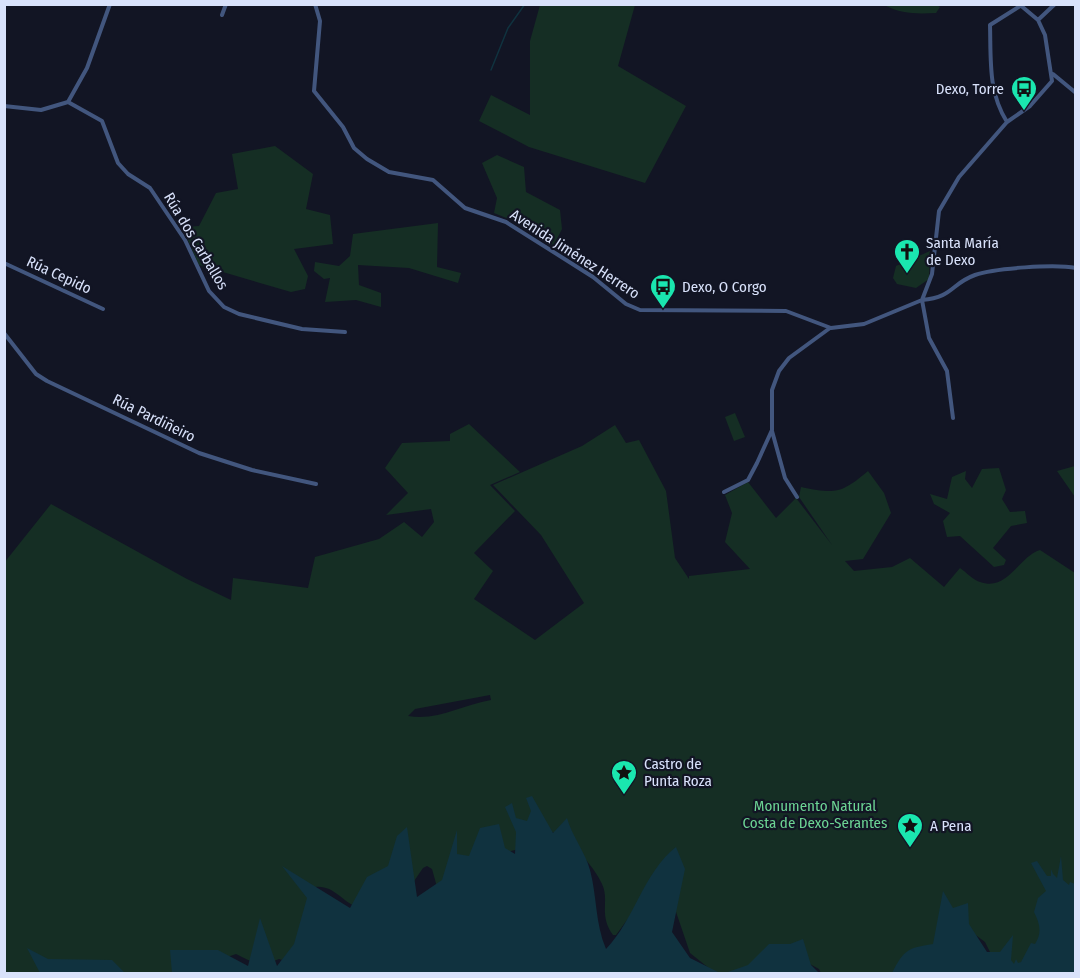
<svg xmlns="http://www.w3.org/2000/svg" width="1080" height="978" font-family="'Fira Sans Condensed',sans-serif">
<style>
.green{fill:#152e24;fill-rule:evenodd}
.water{fill:#10323f}
.lines{fill:none;stroke-linecap:round;stroke-linejoin:round}
.stream{stroke:#10323f;stroke-width:1.5}
.street{stroke:#42567e;stroke-width:4}
.labels{text-anchor:middle;stroke-width:4.5;stroke-linejoin:round;paint-order:stroke}
.poi-label{font-size:15px;fill:#d9e2fb;stroke:#121524;text-anchor:start}
.street-label{font-size:15px;fill:#d9e2fb;stroke:#121524}
.park-label{font-size:15px;fill:#6cd494;stroke:#121524}
</style>
<rect width="100%" height="100%" fill="#121524"/>
<!-- green -->
<path class="green" d="M935,4l5,3 -4,6c-20,1 -34,1 -52,-8z
M540,5h95l-17,61 68,40 -41,77 -116,-36 -50,-26 12,-26 39,20v-74z
M275,146l38,28 -7,35 24,6 3,29 -39,5 14,27 -3,13 -14,3 -92,-27 -17,-38 17,-1 17,-33 22,-4 -6,-35z
M497,155l27,12 2,25 34,18 2,19 -9,18 -39,-26 -20,-8 3,-15 -15,-35z
M438,223l-1,44 24,6 -3,10 -49,-15 -51,-3 1,20 22,8v14l-25,-7 -31,2 5,-24 -6,1 -10,-8 1,-9 24,4 11,-10 3,-22z
M930,251l-1,28 -13,9 -19,-4 -4,-6 3,-12z
M735,413l10,24 -11,4 -9,-24z
M469,424l51,48 -30,13 25,26 -41,42 19,18 -19,28 61,41 49,-37 -43,-68 -48,-50 89,-39 33,-21 11,18 13,-3 27,51 9,67 14,21v-3l61,-7 -25,-27 7,-29 -7,-18 23,-13 28,36 20,-20 36,47 -33,-48 2,-10c34,7 40,7 67,-16l16,22 7,20 -28,46 -18,2 9,10 38,-4 18,-9 34,29 16,-19c6,4 13,12 20,14 28,10 38,-25 60,-32l35,23v328l-36,44 -25,24 -22,-13 -7,-14 -12,-9 -46,23 -25,6 -10,11h-71l-2,-4 -11,-6 -44,10h-49l-25,-20 -16,-47 -36,-1 -22,30h-3c-15,-21 -3,-34 -11,-51 -7,-17 -36,-49 -53,-53l-34,19 -46,11 -30,33 -7,-25 -5,-3 -4,2 -13,19 -53,20c-16,-6 -23,-22 -42,-20l4,31 -37,42 -3,-1c-20,8 -25,4 -43,-5l-55,19h-176l-1,-410 47,-59 136,75 44,21 2,-22 75,10 7,-31 64,-18 25,-17 18,15 12,-15 -3,-13 -45,6 22,-22 -23,-25 17,-25 48,-2v-7zM490,695l1,5c-29,5 -53,21 -83,16l7,-7z
M1075,466h1l-1,31 -18,-26z
M999,468l7,22 -4,9 8,13 15,-1 2,12 -16,3 -18,22 13,12 -2,5 -10,2 -34,-31 -13,1 -4,-16 7,-8 -16,-9 -4,-10 17,5 5,-22 14,-6 -1,8 7,9 10,-19z"/>
<!-- water -->
<path class="water" d="M532,796l21,37 14,-15c5,18 18,34 23,52 7,26 5,53 16,79 29,-30 37,-76 70,-102l9,22 -13,63 18,26 30,15h-548l-2,-23h48l30,16 12,-48 17,48 17,-22 13,-46 -25,-32 68,42 17,-31 21,-11 9,-30 10,-9 10,70 25,-17 15,-50v24l12,2 11,-28 19,-4 6,24 10,6 1,-22 -11,-25 7,-4 4,15 11,3 4,-10 -5,-13z
M1061,856l2,24 6,5 1,-3 5,2v89h-183c12,-23 15,-25 41,-29l10,-53 10,17 15,-5 1,21 18,28h13l13,-17 -2,25 3,4 2,-5 2,4 3,-1 10,-19 4,1c8,-12 4,-22 -1,-32l4,-14 8,-7 -15,-28 6,-2 10,15h4v-7l2,5 4,4z
M803,939l8,26 8,8h-94l23,-8 21,-21h21z
M27,948l21,11 64,1 13,13h-85z"/>
<g class="lines">
<!-- stream -->
<path class="stream" d="M491,70l17,-42 17,-24"/>
<!-- street -->
<path class="street" d="M315,4l5,17 -6,70 29,36 11,21 13,11 22,13 44,8 32,28 41,14 87,55 33,27 14,6 146,1 45,17 33,-4 58,-24 10,-26 7,-63 20,-34 48,-55 23,-16 22,-25 -7,-46 -7,-15 -19,-16
M222,15l4,-11
M1038,20l17,-16
M1053,74l23,19
M68,102l34,19 16,42 10,11 22,14 35,52 24,51 15,16 15,7 63,15 43,3
M4,106l37,4 27,-8 19,-34 23,-64
M1007,122c-19,-30 -16,-62 -17,-97l30,-19
M4,263l99,46
M4,333l32,41 11,7 152,72 53,17 64,14
M953,418l-6,-47 -18,-33 -7,-38c32,-3 28,-16 53,-25 20,-7 80,-11 101,-7
M772,431l13,47 12,19
M724,492l24,-12 9,-17 15,-33v-40l7,-19 10,-13 41,-30"/>
</g>
<!-- icons -->
<defs>
<symbol id="bus-pin" viewBox="-11 -11 22 30"><path d="M0 17L-7.5 6A9.5 9.5 0 1 1 7.5 6Z" fill="#1ae6af" stroke="#121524"/><path d="M-5-6H5V4H4V6H2V4H-2V6H-4V4H-5ZM-3.5-4V0h7V-4ZM-3.5 1.2v1.5H-2V1.2ZM2 1.2v1.5H3.5V1.2Z" fill="#111"/></symbol>
<symbol id="church-pin" viewBox="-11 -11 22 30"><path d="M0 17L-7.5 6A9.5 9.5 0 1 1 7.5 6Z" fill="#1ae6af" stroke="#121524"/><path d="M-1.2-6h2.4v3.5h3.3v2.4h-3.3V6h-2.4V-.1h-3.3v-2.4h3.3Z" fill="#111"/></symbol>
<symbol id="sight-pin" viewBox="-11 -11 22 30"><path d="M0 17L-7.5 6A9.5 9.5 0 1 1 7.5 6Z" fill="#1ae6af" stroke="#121524"/><path d="M0-6L1.8-2.2L6-1.7L2.9 1.2L3.7 5.4L0 3.3L-3.7 5.4L-2.9 1.2L-6-1.7L-1.8-2.2Z" fill="#111"/></symbol>
</defs>
<g fill-rule="evenodd">
<use href="#bus-pin" x="1009" y="74" width="30" height="40"/>
<use href="#church-pin" x="892" y="237" width="30" height="40"/>
<use href="#bus-pin" x="648" y="272" width="30" height="40"/>
<use href="#sight-pin" x="609" y="758" width="30" height="40"/>
<use href="#sight-pin" x="895" y="811" width="30" height="40"/>
</g>
<g class="labels">
<!-- poi labels -->
<g class="poi-label">
<text x="1004" y="94" text-anchor="end">Dexo, Torre</text>
<text x="926" y="248">Santa María<tspan x="926" dy="17">de Dexo</tspan></text>
<text x="682" y="292">Dexo, O Corgo</text>
<text x="644" y="769">Castro de<tspan x="644" dy="17">Punta Roza</tspan></text>
<text x="930" y="831">A Pena</text>
</g>
<!-- street labels -->
<g class="street-label">
<text transform="translate(196 241) rotate(59)" y="5">Rúa dos Carballos</text>
<text transform="translate(575 254) rotate(33)" y="5">Avenida Jiménez Herrero</text>
<text transform="translate(59 275) rotate(25)" y="5">Rúa Cepido</text>
<text transform="translate(154 418) rotate(26)" y="5">Rúa Pardiñeiro</text>
</g>
<!-- park labels -->
<g class="park-label">
<text x="815" y="811">Monumento Natural<tspan x="815" dy="17">Costa de Dexo-Serantes</tspan></text>
</g>
</g>
<!-- border -->
<rect width="1080" height="978" fill="none" stroke="#d9e2fb" stroke-width="12"/>
</svg>
